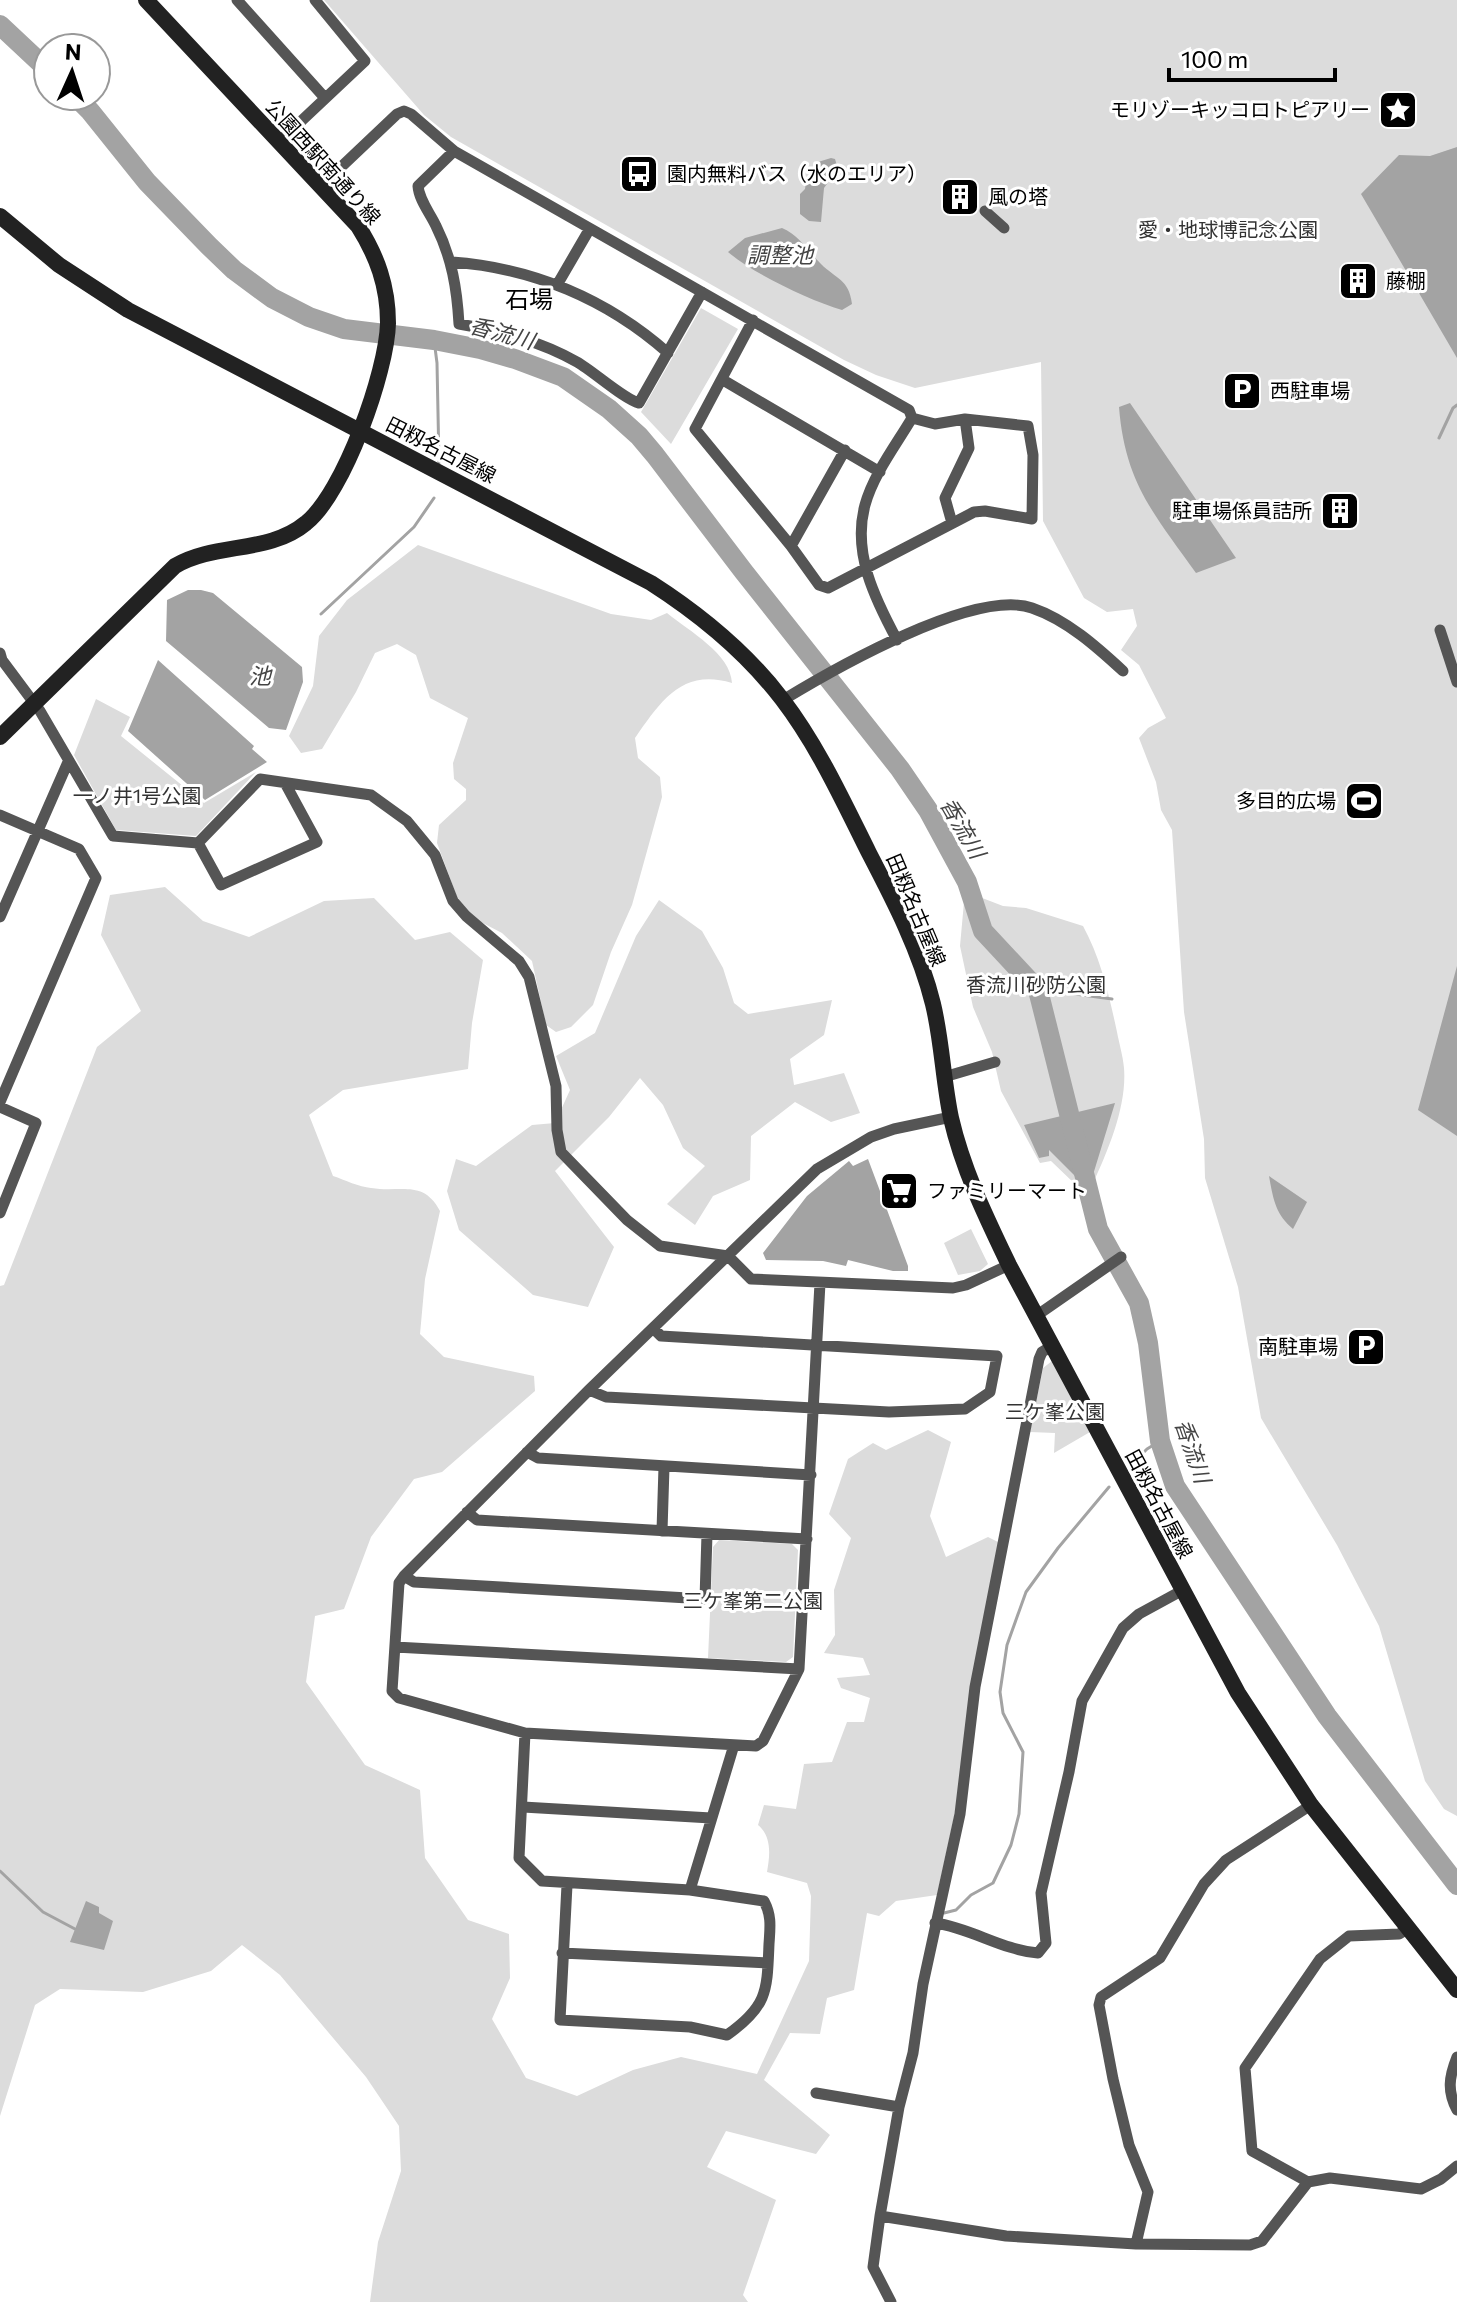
<svg xmlns="http://www.w3.org/2000/svg" width="1457" height="2302" font-family="Commissioner,'Noto Sans JP',sans-serif">
<style>
.green{fill:#dcdcdc}
.water{fill:#a3a3a3}
.lines{fill:none;stroke-linecap:round;stroke-linejoin:round}
.stream{stroke:#a3a3a3;stroke-width:3}
.river{stroke:#a3a3a3;stroke-width:20}
.street{stroke:#555;stroke-width:11}
.secondary{stroke:#222;stroke-width:16}
.labels{text-anchor:middle;stroke-width:6;stroke-linejoin:round;paint-order:stroke}
.poi-label{font-size:20px;fill:#000;stroke:#fff;text-anchor:start}
.street-label{font-size:20px;fill:#000;stroke:#fff}
.park-label{font-size:20px;fill:#333;stroke:#fff}
.water-label{font-size:22px;font-style:italic;fill:#444;stroke:#fff}
.quarter-label{font-size:24px;fill:#000;stroke:#fff}
</style>
<rect width="100%" height="100%" fill="#fff"/>
<!-- green -->
<path class="green" d="M324,0h1133v1816l-13,-7 -19,-28 -46,-155 -42,-81 -76,-127 -23,-131 -33,-109 -1,-39 -20,-127 -12,-182 -11,-20 -5,-28 -17,-44 9,-10 18,-10 -27,-53 -18,-15 16,-24 -4,-17 -26,3 -23,-14 -41,-77 -2,-159 -126,26 -39,-13 -32,-15 -393,-223 -27,-22z
M701,308l37,21 -67,115 -30,-32z
M418,545l193,69 40,6 16,-7c22,18 64,41 65,70 -50,-15 -71,18 -97,55l3,20 22,19 2,20 -30,108 -21,47 -18,53 -22,22 -15,5 -10,-7 -14,-64 -30,-28 -25,-13 -16,-12 -24,-65 2,-18 27,-25v-11l-12,-10 -1,-16 15,-45 -38,-20 -14,-43 -19,-11 -22,9 -19,39 -34,57 -21,4 -12,-17 24,-50 6,-50 28,-36z
M96,699l34,18 -9,19 83,67 52,-31 -60,64 -80,-6 -42,-75z
M165,887l38,34 46,16 75,-36 50,-3 41,42 35,-8 33,28 -11,63 -4,46 -125,21 -34,25 24,61c12,4 26,11 38,12 30,5 52,-9 69,23l-15,68 -5,55 24,23 90,19 1,15 -93,81 -28,7 -43,58 -27,72 -29,7 -9,66 59,83 55,25 5,68 43,62 41,14 1,44 -18,41 34,59 51,18 56,-26 48,-13 76,17 52,-113 2,-65 -4,-13 -40,-11c3,-17 5,-35 -9,-47l6,-20 32,4 8,-45 28,-2 15,-40h17l6,-24 -29,-10 -4,-10 33,-3 -7,-17 -39,-5 11,-18 -1,-45 17,-52 -22,-24 19,-55 25,-16 13,7 42,-20 23,12 -21,74 16,41 42,-20 12,6 -45,269 -18,83 -41,6 -17,15 -12,-3 -13,77 -27,8 -7,36 -30,-1 -26,47 66,55 -14,19 -90,-23 -19,36 69,33 -33,95 5,7h-378l8,-60 23,-71 -2,-45 -33,-49 -86,-102 -38,-30 -31,26 -68,21 -83,-3 -25,16 -35,111v-830l4,-1 93,-238 44,-36 -40,-76 9,-40z
M977,896l26,10 23,2 57,18c18,33 26,69 34,106 2,11 6,24 7,36 3,37 -15,80 -30,113l-18,4 -25,-24 -11,2 -39,-72 -9,-39 -19,-45 -13,-61 4,-44z
M659,900l43,31 21,37 11,35 14,11 84,-14 -8,35 -34,24 4,26 50,-12 16,40 -29,9 -36,-20 -44,34 -1,44 -37,16 -18,29 -28,-21 38,-38 -22,-18 -20,-43 -23,-27 -31,39 -54,54 59,76 -26,60 -55,-12 -74,-65 -12,-39 9,-32 20,7 56,-41 23,-2 15,-33 -14,-34 39,-23 41,-97z
M971,1229l17,35 -8,7 -22,4 -14,-32z
M1052,1361l38,71 -36,21 1,-20 -25,-1 13,-64z
M719,1540l73,4 6,6 -5,107 -7,5 -78,-4 5,-111z"/>
<!-- water -->
<path class="water" d="M1457,147v211l-96,-164 38,-39 31,1z
M831,158l4,1 3,10 -14,19 -3,34 -12,-1 -9,-7v-20l5,-5 1,-7 10,-8 -3,-5 5,-7z
M782,228c18,8 25,22 39,36 15,15 28,15 31,40l-10,6c-33,-10 -88,-36 -114,-58l17,-14z
M1130,403l106,155 -40,15c-42,-59 -71,-90 -77,-166z
M188,590h13l12,3 89,74 1,15 -17,48 -17,-2 -103,-87 1,-41z
M158,660l96,86 -2,3 15,13 -62,38 -77,-69z
M1457,966v170l-39,-26z
M1115,1103l-23,75 -13,2 -30,-30v6l-10,2 -15,-33z
M868,1159l40,107v5h-15l-45,-11 -2,6 -23,-5 -57,-1 -3,-7 44,-57 42,-35 4,5z
M1269,1176l38,26 -14,27c-18,-15 -20,-31 -24,-53z
M86,1901l13,6v6l14,8 -9,29 -34,-8z"/>
<g class="lines">
<!-- stream -->
<path class="stream" d="M434,340l3,23 2,100
M1439,438l14,-30 4,-3
M321,614l93,-87 20,-29
M1025,976l50,18 37,5
M1134,1462l13,-13 13,-8
M0,1871l43,41 32,17
M944,1913l12,-3 15,-15 22,-12 18,-38 8,-31 4,-62 -20,-39 -3,-21 7,-47 19,-53 32,-44 51,-61"/>
<!-- river -->
<path class="river" d="M0,25l48,45
M75,96l15,15 57,71 62,64 25,24 38,28 37,19 35,12 90,11 46,9 35,10 48,18 46,32 30,27 16,19 89,117 156,197 28,41 39,72 16,49 55,59 60,239 41,74 9,40 12,98 15,45 152,230 130,169"/>
<!-- street -->
<path class="street" d="M237,0l88,98
M280,141l85,-80 -50,-61
M454,151l-36,35c1,14 12,27 18,40 16,32 21,63 23,98 41,7 81,17 118,38 16,9 48,38 62,41l63,-111
M321,186l76,-72 7,-3 7,3 43,37 455,259 3,8c-16,27 -39,57 -47,87 -13,48 10,94 32,135
M985,211l19,17
M452,262c81,6 155,37 216,91
M557,285l32,-55
M753,320l-58,109 96,117 28,39 9,3 146,-76 11,-1 47,8 1,-64 -5,-29 -63,-7 -30,5 -23,-6
M723,380l157,92
M952,523l-7,-25 24,-50 -4,-29
M791,546l54,-96
M1440,630l17,52
M0,653l2,7 38,51 73,125 85,7 62,-64 111,16 36,26 28,34 18,46 13,15 53,45 10,16 27,109 1,44 4,22 66,68 33,26 68,10 23,23 202,9 13,-3 43,-20
M783,700c51,-31 192,-112 249,-92 35,12 65,39 91,63
M0,815l79,34 17,29 -96,224
M198,843l23,42 96,-43 -32,-59
M0,917l68,-155
M944,1077l51,-15
M0,1107l36,16 -36,90
M820,1283l-21,386 -36,72 -7,5 -231,-13 -126,-35 -7,-7 7,-108 5,-7 185,-186 228,-221 54,-32 23,-8 57,-12
M1036,1316l85,-59
M589,1390l17,7 283,15 76,-3 25,-17 7,-36 -336,-20 -8,-8
M527,1452l11,6 273,17
M467,1512l10,8 330,19
M662,1531l2,-64
M404,1576l10,6 291,17 2,-65
M395,1647l404,22
M525,1733l-6,125 23,23 148,9 44,-145
M523,1807l188,11
M567,1885l-7,135 130,7 37,8c41,-29 40,-44 42,-91 1,-16 3,-28 -5,-43l-74,-11
M935,1923c36,5 67,27 103,30l8,-10 -5,-50 28,-121 13,-71 41,-73 16,-14 44,-24
M1409,1928l-10,6 -50,2 -29,23 -75,109 7,83 56,31 22,-4 91,11 20,-10 16,-13
M562,1953l206,10
M1457,2057c-8,20 -10,34 0,53
M816,2093l83,14
M880,2216l126,20 130,8 114,1 12,-4 46,-59
M1136,2244l12,-52 -19,-47 -16,-66 -14,-74 2,-8 59,-39 44,-74 22,-24 85,-55
M891,2302l-18,-35 7,-51 19,-109 14,-54 10,-69 37,-170 15,-127 64,-328 3,-7 10,-6"/>
<!-- secondary -->
<path class="secondary" d="M0,216l59,49 69,45 523,273c50,32 95,69 131,116 36,47 61,102 87,154 25,48 51,98 64,151 9,37 10,76 18,114 12,52 35,99 58,147l229,428 73,112 146,185
M0,737l175,-171c41,-24 94,-12 131,-43 38,-30 81,-152 82,-200 0,-37 -11,-67 -30,-97l-212,-226"/>
</g>
<!-- icons -->
<defs>
<symbol id="sight-square" viewBox="-11 -11 22 22"><rect x="-9" y="-9" width="18" height="18" rx="4" fill="#000" stroke="#fff"/><path d="M0-6L1.8-2.2L6-1.7L2.9 1.2L3.7 5.4L0 3.3L-3.7 5.4L-2.9 1.2L-6-1.7L-1.8-2.2Z" fill="#fff"/></symbol>
<symbol id="bus-square" viewBox="-11 -11 22 22"><rect x="-9" y="-9" width="18" height="18" rx="4" fill="#000" stroke="#fff"/><path d="M-5-6H5V4H4V6H2V4H-2V6H-4V4H-5ZM-3.5-4V0h7V-4ZM-3.5 1.2v1.5H-2V1.2ZM2 1.2v1.5H3.5V1.2Z" fill="#fff"/></symbol>
<symbol id="building-square" viewBox="-11 -11 22 22"><rect x="-9" y="-9" width="18" height="18" rx="4" fill="#000" stroke="#fff"/><path d="M-4-6H4V6H1V3H-1V6H-4ZM-2.5-4.3h1.7v1.8h-1.7ZM.8-4.3h1.7v1.8H.8ZM-2.5-1h1.7V.8h-1.7ZM.8-1h1.7V.8H.8Z" fill="#fff"/></symbol>
<symbol id="parking-square" viewBox="-11 -11 22 22"><rect x="-9" y="-9" width="18" height="18" rx="4" fill="#000" stroke="#fff"/><path d="M-3.5-5.5H1a3.5 3.5 0 0 1 0 7H-1V5.5H-3.5ZM-1-3.4V-.6H.8a1.4 1.4 0 0 0 0-2.8Z" fill="#fff"/></symbol>
<symbol id="stadium-square" viewBox="-11 -11 22 22"><rect x="-9" y="-9" width="18" height="18" rx="4" fill="#000" stroke="#fff"/><path d="M0-5a6.5 5 0 1 0 0 10a6.5 5 0 1 0 0-10ZM-3.5-1.8h7v3.6h-7Z" fill="#fff"/></symbol>
<symbol id="supermarket-square" viewBox="-11 -11 22 22"><rect x="-9" y="-9" width="18" height="18" rx="4" fill="#000" stroke="#fff"/><path d="M-6-5.5h2.5l.6 2H6L4.5 2H-2.5L-4.4-4H-6ZM-1.5 3.2a1.3 1.3 0 1 0 .1 0ZM3 3.2a1.3 1.3 0 1 0 .1 0Z" fill="#fff"/></symbol>
</defs>
<g fill-rule="evenodd">
<use href="#sight-square" x="1376" y="88" width="44" height="44"/>
<use href="#bus-square" x="617" y="152" width="44" height="44"/>
<use href="#building-square" x="938" y="175" width="44" height="44"/>
<use href="#building-square" x="1336" y="259" width="44" height="44"/>
<use href="#parking-square" x="1220" y="369" width="44" height="44"/>
<use href="#building-square" x="1318" y="489" width="44" height="44"/>
<use href="#stadium-square" x="1342" y="779" width="44" height="44"/>
<use href="#supermarket-square" x="877" y="1169" width="44" height="44"/>
<use href="#parking-square" x="1344" y="1325" width="44" height="44"/>
</g>
<g class="labels">
<!-- poi labels -->
<g class="poi-label">
<text x="1370" y="117" text-anchor="end">モリゾーキッコロトピアリー</text>
<text x="667" y="181">園内無料バス（水のエリア）</text>
<text x="988" y="204">風の塔</text>
<text x="1386" y="288">藤棚</text>
<text x="1270" y="398">西駐車場</text>
<text x="1312" y="518" text-anchor="end">駐車場係員詰所</text>
<text x="1336" y="808" text-anchor="end">多目的広場</text>
<text x="927" y="1198">ファミリーマート</text>
<text x="1338" y="1354" text-anchor="end">南駐車場</text>
</g>
<!-- street labels -->
<g class="street-label">
<text transform="translate(323 162) rotate(48)" y="7">公園西駅南通り線</text>
<text transform="translate(441 450) rotate(27)" y="7">田籾名古屋線</text>
<text transform="translate(916 910) rotate(67)" y="7">田籾名古屋線</text>
<text transform="translate(1159 1504) rotate(62)" y="7">田籾名古屋線</text>
</g>
<!-- park labels -->
<g class="park-label">
<text x="1228" y="237">愛・地球博記念公園</text>
<text x="137" y="803">一ノ井1号公園</text>
<text x="1036" y="992">香流川砂防公園</text>
<text x="1055" y="1419">三ケ峯公園</text>
<text x="753" y="1608">三ケ峯第二公園</text>
</g>
<!-- water labels -->
<g class="water-label">
<text x="780" y="263">調整池</text>
<text transform="translate(502 333) rotate(15)" y="8">香流川</text>
<text x="260" y="684">池</text>
<text transform="translate(963 828) rotate(60)" y="8">香流川</text>
<text transform="translate(1193 1451) rotate(71)" y="8">香流川</text>
</g>
<!-- quarter labels -->
<g class="quarter-label">
<text x="529" y="308">石場</text>
</g>
</g>
<!-- north arrow -->
<g transform="translate(72 72) rotate(3)"><circle r="38" fill="#ffffff" stroke="#999999" stroke-width="2"/>
<path d="M0-6L14 30L0 20L-14 30Z" fill="#000000"/>
<text y="-12" font-size="22" font-weight="bold" text-anchor="middle" fill="#000000">N</text>
</g>
<!-- scale -->
<path d="M1169 68v12h166v-12" fill="none" stroke="#000000" stroke-width="4"/>
<text x="1181" y="68" font-size="24" fill="#000000" stroke="#ffffff" stroke-width="6" paint-order="stroke">100 m</text>
</svg>
